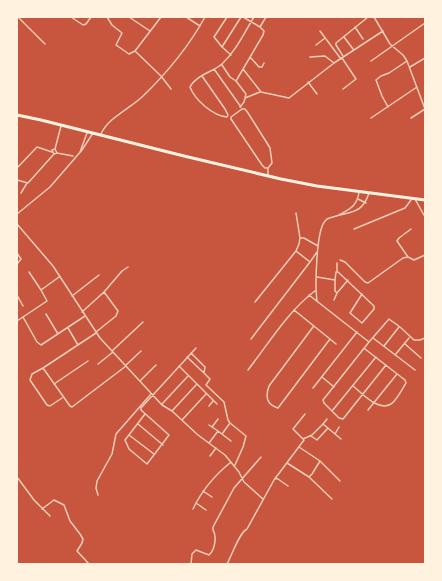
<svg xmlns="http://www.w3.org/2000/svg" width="442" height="581" font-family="'Work Sans',sans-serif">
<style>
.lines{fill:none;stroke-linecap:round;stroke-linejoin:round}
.minor{stroke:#f1ccb7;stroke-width:1.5}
.trunk{stroke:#fff3e0;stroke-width:3}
</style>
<rect width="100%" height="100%" fill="#c8553d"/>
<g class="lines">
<!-- minor -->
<path class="minor" d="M18,17l27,27
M71,17l12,8 3,-1 5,-7
M107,17l5,8 10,8 -6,12 13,9 6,-3 26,-34
M129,17l21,14
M186,17l14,9
M374,17l16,27 13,11 4,6 18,48
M260,27l6,-10
M355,27l8,12
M320,31l21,28
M344,37l9,12
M316,45l9,-7
M222,47l-8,-10 13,-20
M135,51l26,25 10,13
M231,55l-9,-8 19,-30
M343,56l-7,-11v-2l32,-26
M250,57l9,10h3l2,-4
M310,57l15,-1 9,7
M342,58l14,21 -13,10
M371,61l54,-38
M222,65l8,12 6,4
M410,67l15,-9
M214,69l27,38
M243,69l18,23 28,6 45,-35 49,-32
M202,76l23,33 3,6 -1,2c-14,-1 -32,-17 -37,-30 6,-12 23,-15 32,-23 14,-13 22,-31 32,-47
M308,82l9,12
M245,98l15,-6
M240,107l4,-5 2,-8 -10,-13 27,-46 1,-4 -4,-4 -17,-10
M388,107l-6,-11 -6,-16 5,-4 8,-3 18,-12
M371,118l46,-31
M411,118l14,-9
M101,134c7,-16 28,-25 41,-37 24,-23 47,-51 63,-80
M55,149l-3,1 2,4 3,-1 -2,-4 6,-23
M80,152l7,-19
M57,153l16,3
M17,168l20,-21 15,5
M268,175v-7l4,-5 -2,-15 -3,-5 -19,-30 -3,-4h-3l-11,8v2l31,46 3,3h3
M17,180l11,3 26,-29
M21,193l6,-10
M358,199l8,4
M415,199l10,18
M296,213l4,25
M17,214l33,-27 32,-37 11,-17
M339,215c12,-7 18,-9 20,-23
M17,224l36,42 47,72 12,13 50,54 10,6 26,24 27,20 14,17 5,10 19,17
M354,229l51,-21 6,-8
M17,253l4,6 -4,5
M408,257l-11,-16 2,-3 12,-9
M340,260l5,2 20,20 3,1 35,-25 5,-1 6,3 11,-5
M310,262l7,-10
M337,263v8
M29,272l12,18
M317,277l18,3 1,-8h2l36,34v3l-12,14 -12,-10 12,-19
M335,280v11l2,2 11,-13
M104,292l18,-21 6,-4
M17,295l6,11
M309,295l60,47 20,-23 11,8 14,13h6l5,-2
M72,296l27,-21
M334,300l3,-7
M317,301c-2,-15 -1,-70 8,-80 2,-3 5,-3 8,-4 19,-6 29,-3 36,-24
M255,302l41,-51 3,-7 1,-6h4l14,8
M294,310l36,29 -52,69c-11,-3 -13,-11 -9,-22l44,-59
M82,312l22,-20 14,19 -2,5 -20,16
M46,314l12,20
M23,317l14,25 4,3 44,-29
M17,321l30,-20 -6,-11 18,-13
M68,328l10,17
M96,333l-53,35 27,38 2,1 54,-41
M373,338l42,32
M251,339l59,-77 -14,-11
M330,339l6,5
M369,342l-46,58 1,3 15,15 4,1 43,-54
M405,344l16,14
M384,346l15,-19
M112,351l31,-29
M191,353l14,14 -1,6 6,6 -4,6 18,17 4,18 2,3 16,13 -3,11 -8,18
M395,355l14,-17
M187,357l17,16
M98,364l15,-12
M126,365l15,-14
M179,366l38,38
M43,368l-11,6 -2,6 17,25 3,1 12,-8
M248,370c21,-27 40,-59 68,-80
M322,377l12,10
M140,381l16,-16
M54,384l34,-23
M353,386c9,7 25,26 38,18 6,-4 11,-15 15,-21l-1,-3 -40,-31
M313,388l44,-56
M162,404l26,-28
M209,406l4,-5
M368,410l29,-36
M172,411l24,-26
M332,411l44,-54
M145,414l-20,26 4,9 18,15 22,-29 -28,-25v-2l55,-60
M182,420l24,-26
M138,424l25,21
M323,424l4,-5
M209,425l9,6
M212,427l6,-8
M222,434l8,-11
M335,434l4,-7
M129,435l25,19
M311,436l6,4 11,-12
M303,439l9,-4 11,-11 18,15
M209,443l9,-12 13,10
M299,447l21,14 20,20
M210,456l6,-8
M287,463l22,14 3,-3 8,-13
M17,477l17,23 16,16
M309,477l23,22
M275,478l3,1 10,7
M203,491l9,6
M98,495l-2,-7 1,-7 15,-27 4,-20 35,-40
M196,503l10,7
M42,509l12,-9 10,5 6,16 10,13 3,5 -1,4 -5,8 12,13
M193,509c9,-19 22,-34 38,-47
M33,564h3
M191,564l1,-10 4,-4 13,5c6,-5 8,-19 4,-25v-3l21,-39 27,-31
M227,564c5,-9 12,-31 20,-35l27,-49 30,-40 -11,-11 12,-15"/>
<!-- trunk -->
<path class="trunk" d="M17,115l24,5 143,36 97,23 36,7 108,14"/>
</g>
<!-- border -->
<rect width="442" height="581" fill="none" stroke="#fff3e0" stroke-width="36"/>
</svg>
